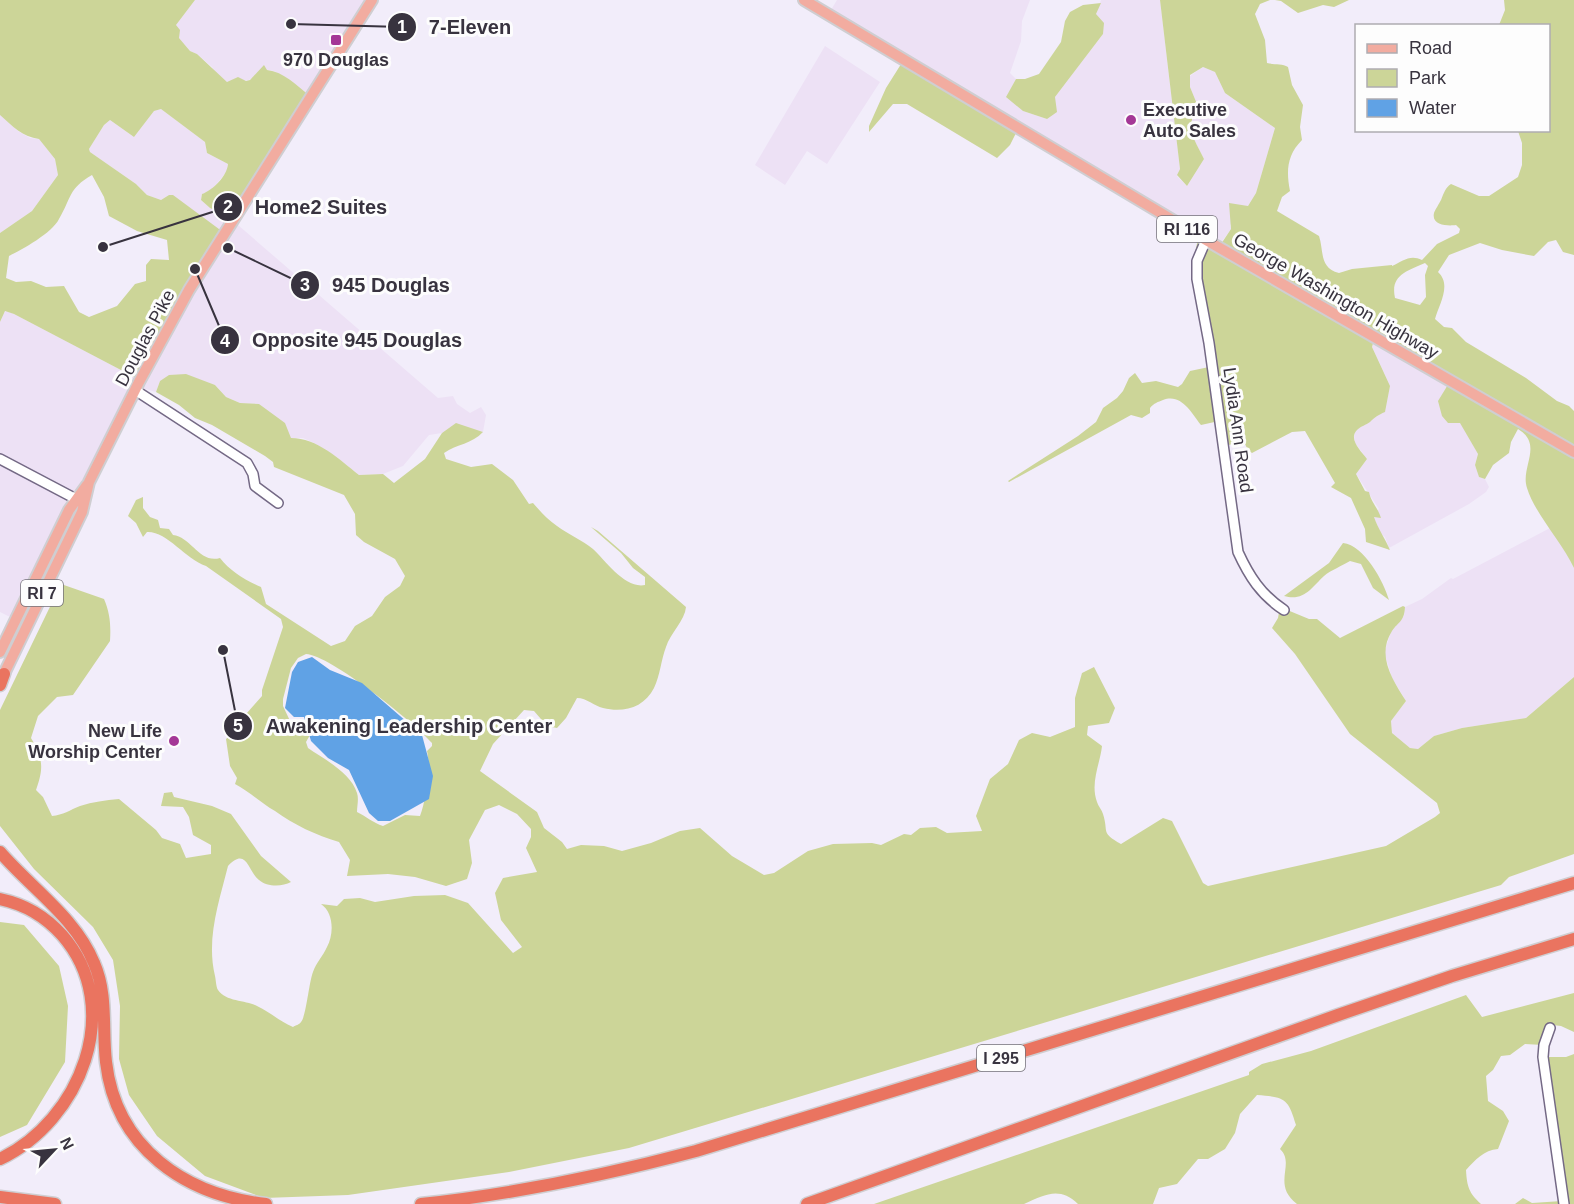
<svg xmlns="http://www.w3.org/2000/svg" width="1574" height="1204" font-family="Helvetica,sans-serif">
<style>
.commercial{fill:#ede1f5}
.green{fill:#ccd598;fill-rule:evenodd}
.water{fill:#60a2e5}
.lines{fill:none;stroke-linecap:round;stroke-linejoin:round}
.minor-casing{stroke:#746985;stroke-width:12}
.major-casing{stroke:#cfced1;stroke-width:14}
.highway-casing{stroke:#cfced1;stroke-width:15}
.minor{stroke:#fff;stroke-width:9}
.major{stroke:#f2aca0;stroke-width:10}
.highway{stroke:#ea7460;stroke-width:12}
.poi-dot{fill:#a43796;stroke:#fdfdfd;stroke-width:2}
.labels{text-anchor:middle;stroke-width:6;stroke-linejoin:round;paint-order:stroke}
.shield{fill:#fdfdfd;stroke:#737078;stroke-width:1.5}
.shield-label{font-size:16px;font-weight:bold;fill:#38333f}
.poi-label{font-size:18px;font-weight:bold;fill:#38333f;stroke:#fdfdfd}
.street-label{font-size:18px;fill:#38333f;stroke:#fdfdfd}
.leader{fill:none;stroke:#38333f;stroke-width:2}
.callout-dot{fill:#38333f;stroke:#fdfdfd;stroke-width:2}
.mark-label{font-size:18px;text-anchor:middle;font-weight:bold;fill:#fff}
.callout-label{font-size:20px;text-anchor:middle;font-weight:bold;fill:#38333f;stroke:#fdfdfd;stroke-width:6;stroke-linejoin:round;paint-order:stroke}
</style>
<rect width="100%" height="100%" fill="#f2edfa"/>
<!-- commercial -->
<path class="commercial" d="M195,0h178l-64,95 -35,-24 -7,-1 -18,10 -22,2 -11,-9 -4,-6 -15,-13 -7,-3 -11,-13 -3,-13z
M837,0h193l-8,21 -1,20 -11,32 6,6 -9,18 16,14 24,8 8,-22 48,-63 -7,-20 5,-14h59l20,169 -3,7 10,10 17,-27 -13,-25 -1,-12 7,-18 -7,-17v-11l13,-9 12,5 10,21 50,35 -19,65 -8,13 -18,19 1,4 -13,18 -390,-232z
M825,46l55,36 -53,82 -20,-13 -22,34 -30,-20z
M161,109l44,33 2,11 21,11 -1,7 -16,20 -9,3 -1,6 9,8 21,11 207,179 15,-2 4,8 13,9 11,-6 5,8 -3,17 -27,-8 -14,9 -13,2 -26,31 -20,8 -24,1 -21,-17 -24,-15 -11,-5h-12l-32,-34 -19,-1 -14,-6 -11,-12 -55,-4 -4,11 -17,-5 -57,108 -70,122 -4,-1 -8,-4v-290l4,-9 2,-2 8,3 126,66 83,-148 -54,-37 -8,5 -14,-5 -11,-11 -46,-32 -1,-3 15,-24 6,-5 24,17 20,-26z
M0,115l18,16 12,7 9,1 16,20 3,16 -26,36 -32,22z
M1375,339l73,42 12,41 18,32 -3,11 4,12 6,2 4,8 -3,5 -17,12 -80,44 -4,-11 -5,-4 -7,-18 6,-6 -23,-35 11,-15 -12,-16 -1,-7 2,-6 14,-9 3,-4 12,-6 5,-25 -18,-39z
M1550,528l17,25 7,15v109l-48,41 -64,10 -28,8 -16,13 -8,-1 -18,-15 -1,-12 15,-20 -14,-23 -7,-23v-5l6,-18 13,-16 1,-9 17,-8 29,-21 2,1z"/>
<!-- green -->
<path class="green" d="M0,0h195l-19,25 4,5 -1,8 11,13 7,3 30,28 11,-5 8,4 4,-1 14,-15 3,5c17,2 29,15 42,25l-80,122 -19,-9 -9,-8 1,-6c11,-4 25,-18 26,-30l-21,-11 -2,-11 -44,-33 -7,2 -20,26 -24,-17 -6,5 -15,24 1,3 46,32 11,11 14,5 8,-5h4l50,37 -83,148 -126,-66 -9,-3 -5,11v-89l32,-22 26,-36 -3,-16 -16,-20c-16,-2 -27,-13 -39,-24zM92,175l12,22 5,19 28,15 30,9 2,20 -18,-1 -5,6v16l-11,3 -18,22 -28,11 -10,-5 -15,-26 -18,1 -15,-6 -15,1 -10,-4 3,-22c14,-7 43,-23 50,-37 13,-22 9,-30 33,-44z
M1160,0h110l-10,4 -5,10 10,26 2,23c7,2 15,0 21,4l4,18 11,20 -3,22 2,13c-15,15 -16,31 -12,51l-8,6 -5,14 42,25c5,15 0,32 20,37l13,-4 40,-4v1c11,-5 18,-12 30,-6l15,-16 22,-11 1,-4 -4,-4c-7,1 -25,1 -22,-12 1,-3 5,-9 7,-13 3,-7 4,-12 10,-16l28,12h10l29,-19 4,-12v-22l-4,-12 30,-1v-104l-49,-1 6,-15 -1,-10h70v255l-11,-3 -7,-12 -8,2 -14,14 -32,-6 -22,-7 -31,12 -11,17c14,13 1,32 -3,47l9,8 8,1 14,14 60,36 31,23 12,5 5,5v157c-12,-26 -39,-54 -47,-80 -7,-21 17,-43 -9,-59l-7,13 -2,11 -16,12 -8,14 -6,-2 -4,-12 3,-11 -18,-31h-12l-6,-7 -4,-15 11,-18 -75,-43 -2,7 18,39 -5,26c-7,3 -10,5 -15,10 -4,3 -9,4 -13,8 -9,9 4,21 10,29l-11,15 9,17 4,1c2,10 9,16 12,26l-7,-1c4,12 11,21 16,33l-24,-8 -1,-13 -14,-31 -20,-11 4,-4 -30,-52 -13,1 -40,21 -4,-3 -5,-10 -17,6 -7,-25 -18,4c-10,-13 -20,-32 -38,-25 -5,2 -9,3 -13,8v5l-8,5 -11,-3 -122,67 -1,-1 70,-45 18,-14 7,-14 14,-10 6,-7 6,-13 6,-5 7,10 14,-2 22,6 4,-3 8,-13 19,-4 -16,-105 5,-23 21,8 12,-18 -2,-26 19,3 8,-13 19,-65 -50,-35 -10,-21 -12,-5 -13,8v12l7,17c-11,28 -5,30 7,55l-17,27 -10,-11 3,-6zM1425,263l3,3 -3,9 1,22 -6,8 -25,-7c-5,-23 12,-27 30,-35z
M1275,0h74l-15,7 -11,-2 -25,8 -17,-12z
M1101,3l-5,11 8,9 -1,11 -48,63 2,15 -10,7 -24,-8 -17,-14 10,-18h9l14,-5 22,-32 4,-21 5,-9 13,-7z
M903,61l114,70 -7,14 -13,13 -90,-54h-14l-24,28v-6l17,-38z
M186,374l29,11 11,12 14,6 19,1 26,19 6,15c26,0 48,21 68,37l24,-1 11,9 31,-24 17,-26 14,-10 27,9c-11,12 -26,12 -39,21l2,6 25,8 21,-3 21,16 16,24 4,-1c7,8 15,17 24,23 11,8 25,14 36,23 13,12 32,40 52,36v-8l-12,-9 -12,-15 -30,-26 7,4 88,76c-1,13 -16,27 -20,40 -5,13 -6,29 -12,41 -10,20 -31,25 -51,20 -9,-2 -16,-10 -26,-10l-11,20 -9,10 -10,-2 -13,-15 -10,-1 -31,34 -13,27 57,41 7,16 18,14 5,7 14,-4 23,1 18,5 29,-8 29,-12 20,-3 32,28 32,19 10,-2 34,-22 25,-7 39,-1 9,2 23,-11 7,1 9,-7 16,-1 11,6 35,-2 -6,-15 14,-37 18,-15 11,-24 13,-7 18,4 25,-10v-29l7,-25 12,-6 21,41 -6,15 -21,3 -1,9 15,11c-2,18 -12,37 -5,56 1,4 5,8 6,12 6,19 -3,18 18,30l42,-26 9,3 31,62 5,3 178,-40 49,-29 5,-4 -3,-10 -87,-69 -55,-80 -23,-26 6,-10 2,-11 29,12h8l23,19 63,-32 2,1c-1,15 -6,14 -13,24 -16,25 1,49 14,70l-15,20 1,12 18,15 8,1 16,-13 28,-8 64,-10 48,-41v177l-65,23 -8,8 -872,263 -120,24 -161,23 -84,3 -59,-22 -48,-40 -28,-41 -10,-36 1,-53 -7,-46 -20,-33 -59,-58 -34,-43v-116l61,-126 43,15c6,14 7,26 6,42l-37,54 -16,2 -19,19 -7,22c12,20 13,30 5,52l7,7 9,19c11,-1 18,-6 28,-10 13,-4 25,-6 39,-7l37,31 6,8 18,6 6,14 25,-4v-9l-18,-10 -4,-18 -6,-10 -22,-1 3,-13 8,-1 2,5 38,9 19,8 30,42 30,26c-9,5 -24,5 -32,-2 -11,-8 -12,-34 -31,-14 -9,36 -22,73 -13,110 1,4 1,11 3,14 8,12 28,10 39,16 13,6 22,15 36,21 3,-2 6,-2 8,-5 5,-5 8,-40 12,-50 3,-9 10,-16 14,-25 7,-13 7,-34 -6,-43l16,2 7,-7 16,-1 15,4 39,-6 31,-1 23,8 45,50 9,-6 -21,-27 -6,-27 8,-15 34,-6 -11,-24 5,-11v-8l-14,-15 -18,-9 -14,5 -16,30 3,23 -5,16 -21,7 -31,-9 -27,-3 -41,2 3,-16 -11,-18c-23,-7 -45,-17 -64,-31 -14,-8 -25,-19 -40,-27l2,-6 -7,-12 -4,-27 5,-4 8,-13 23,-26v-6l21,-63 -2,-8 -75,-53c-21,-7 -39,-35 -59,-34l-4,5 -7,-14 -8,-7 8,-16 7,-3v11l7,9 8,3 2,8 9,1 4,6c18,2 27,29 47,23 10,13 25,22 41,29l5,17 65,42 14,-5 10,-15 17,-10 13,-19 15,-11 5,-10 -10,-17 -31,-17 -8,-7 -1,-21 -11,-19 -70,-28 -1,-5 -8,-6 -53,-31 -17,-7 -16,-13 -23,-13 4,-11 9,-6zM306,654c24,1 109,69 126,89v3l-5,5c4,16 -1,50 -7,65l-15,-1 -22,11c-10,-3 -17,-10 -26,-14 0,-6 2,-13 0,-19 -6,-20 -33,-34 -49,-45l-2,-6 4,-7 -3,-8 -16,-4 -8,-17v-7l8,-31 7,-10z
M1343,543c21,2 41,39 46,57l-16,-12 -12,-24 -11,-3c-8,5 -19,9 -26,15 -12,11 -20,26 -40,20l45,-33z
M0,922l24,3 35,41 9,40 -3,56 -38,63 -27,12z
M1574,993v39l-13,-6 -8,-1 -10,20 -18,-1 -15,11 -9,1 -8,14 -7,6 2,25 15,10 6,10 -11,28c-14,1 -23,11 -32,21 1,17 3,23 15,34h-184c-26,-20 -1,-40 -17,-55l16,-24c-8,-27 -11,-28 -39,-30l-17,19 -5,19 -10,16 -17,10h-10l-21,25 -18,4 -6,16h-75c-19,-18 -33,-9 -54,0h-150l375,-129v-3l13,-8 49,-13 155,-56 16,22z
M1574,1054v150h-59l8,-6 9,5 30,-2 -16,-144h20z"/>
<!-- water -->
<path class="water" d="M312,657l18,13 32,13 60,52 11,41 -4,23 -39,22h-12l-9,-8 -20,-43 -21,-12 -17,-17 -7,-24h-10l-9,-9 7,-36 6,-10z"/>
<g class="lines">
<defs>
<path id="minor" d="M1206,240l-9,21v18l12,64 29,209c11,24 23,43 46,58
M135,390l112,73 6,11 2,12 23,17
M0,459l76,40
M1550,1028l-6,17 -1,12 21,147"/>
<path id="major" d="M804,0l402,240 368,212
M0,652l69,-142 18,-25
M1,680l81,-168 7,-30 50,-100 50,-92 183,-290"/>
<path id="highway" d="M0,685l4,-11
M0,852c31,36 76,66 94,111 14,32 8,65 12,99 10,86 79,133 160,142
M0,899c24,5 46,18 62,36 64,73 18,186 -62,224
M0,1197l55,7
M421,1204c93,-10 185,-29 275,-53l878,-268
M807,1204l531,-189 114,-39 122,-37"/>
</defs>
<!-- minor casing -->
<use href="#minor" class="minor-casing"/>
<!-- major casing -->
<use href="#major" class="major-casing"/>
<!-- highway casing -->
<use href="#highway" class="highway-casing"/>
<!-- minor -->
<use href="#minor" class="minor"/>
<!-- major -->
<use href="#major" class="major"/>
<!-- highway -->
<use href="#highway" class="highway"/>
</g>
<!-- markers -->
<g class="poi-dot">
<rect x="330" y="34" width="12" height="12" rx="3"/>
<circle cx="1131" cy="120" r="6"/>
<circle cx="174" cy="741" r="6"/>
</g>
<g class="labels">
<!-- shield labels -->
<g class="shield">
<rect x="1157" y="216" width="60" height="26" rx="4.5"/>
<rect x="21" y="580" width="42" height="26" rx="4.5"/>
<rect x="977" y="1045" width="48" height="26" rx="4.5"/>
</g>
<g class="shield-label">
<text x="1187" y="235">RI 116</text>
<text x="42" y="599">RI 7</text>
<text x="1001" y="1064">I 295</text>
</g>
<!-- poi labels -->
<g class="poi-label">
<text x="336" y="66">970 Douglas</text>
<text x="1143" y="116" text-anchor="start">Executive<tspan x="1143" dy="21">Auto Sales</tspan></text>
<text x="162" y="737" text-anchor="end">New Life<tspan x="162" dy="21">Worship Center</tspan></text>
</g>
<!-- street labels -->
<g class="street-label">
<text transform="translate(1336 296) rotate(30)" y="6">George Washington Highway</text>
<text transform="translate(145 338) rotate(-62)" y="6">Douglas Pike</text>
<text transform="translate(1238 430) rotate(82)" y="6">Lydia Ann Road</text>
</g>
</g>
<!-- callouts -->
<path class="leader" d="M291 24L402 27M103 247L228 207M228 248L305 285M195 269L225 340M223 650L238 726"/>
<g class="callout-dot">
<circle cx="291" cy="24" r="6"/>
<circle cx="103" cy="247" r="6"/>
<circle cx="228" cy="248" r="6"/>
<circle cx="195" cy="269" r="6"/>
<circle cx="223" cy="650" r="6"/>
<circle cx="402" cy="27" r="15"/>
<circle cx="228" cy="207" r="15"/>
<circle cx="305" cy="285" r="15"/>
<circle cx="225" cy="340" r="15"/>
<circle cx="238" cy="726" r="15"/>
</g>
<g class="mark-label">
<text x="402" y="33">1</text>
<text x="228" y="213">2</text>
<text x="305" y="291">3</text>
<text x="225" y="347">4</text>
<text x="238" y="732">5</text>
</g>
<g class="callout-label">
<text x="470" y="34">7-Eleven</text>
<text x="321" y="214">Home2 Suites</text>
<text x="391" y="292">945 Douglas</text>
<text x="357" y="347">Opposite 945 Douglas</text>
<text x="409" y="733">Awakening Leadership Center</text>
</g>
<!-- legend -->
<rect x="1355" y="24" width="195" height="108" fill="#fdfdfd" stroke="#aeacb1" stroke-width="1.5"/>
<rect x="1367" y="44" width="30" height="9" fill="#f2aca0" stroke="#aeacb1" stroke-width="1.5"/>
<text x="1409" y="54" font-size="18" fill="#38333f">Road</text>
<rect x="1367" y="69" width="30" height="18" fill="#ccd598" stroke="#aeacb1" stroke-width="1.5"/>
<text x="1409" y="84" font-size="18" fill="#38333f">Park</text>
<rect x="1367" y="99" width="30" height="18" fill="#60a2e5" stroke="#aeacb1" stroke-width="1.5"/>
<text x="1409" y="114" font-size="18" fill="#38333f">Water</text>
<!-- north arrow -->
<g transform="translate(54 1150) rotate(64)" stroke="#fdfdfd" stroke-width="4.5" paint-order="stroke">
<path d="M0-4.5L10 22L0 15L-10 22Z" fill="#38333f"/>
<text y="-9" font-size="16" font-weight="bold" text-anchor="middle" fill="#38333f">N</text>
</g>
</svg>
